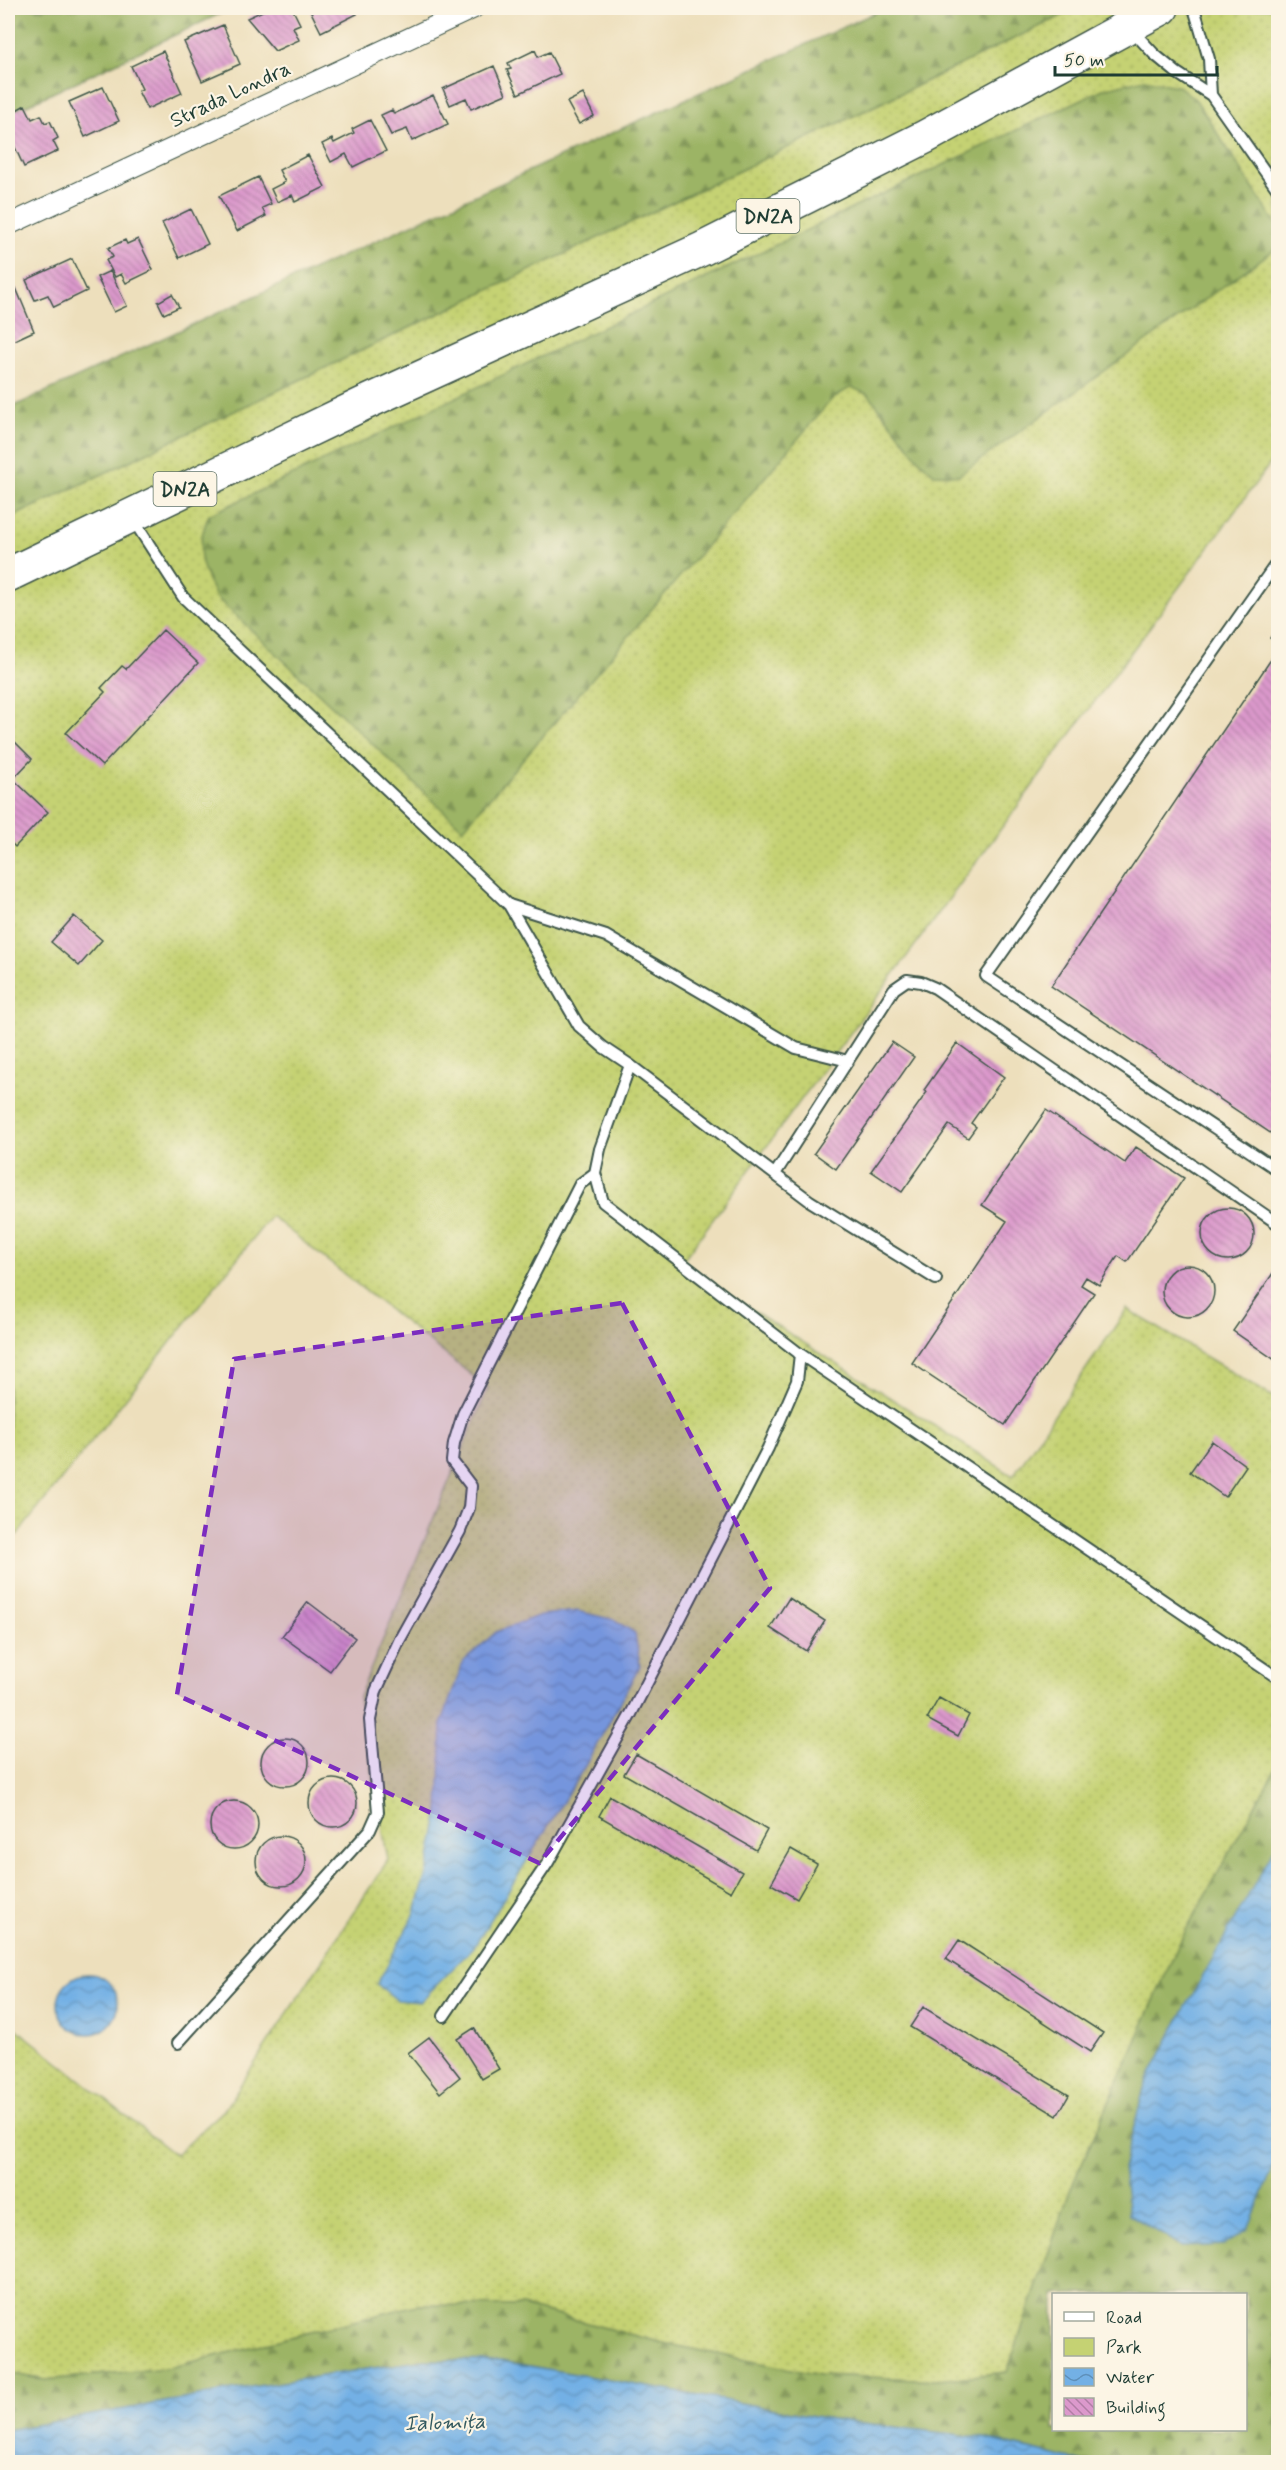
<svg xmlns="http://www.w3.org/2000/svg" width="1286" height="2470" font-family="Mynerve,sans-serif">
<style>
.green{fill:url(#green-dots);stroke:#728854;stroke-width:1.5}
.forest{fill:url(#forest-firs);stroke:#5e784c;stroke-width:1.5;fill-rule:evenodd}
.water{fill:url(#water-waves);stroke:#49768c;stroke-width:1.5}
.building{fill:url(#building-back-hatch)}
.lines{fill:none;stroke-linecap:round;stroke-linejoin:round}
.lane-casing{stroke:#3e5548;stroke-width:14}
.street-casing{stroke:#3e5548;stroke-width:22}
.highway-casing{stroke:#3e5548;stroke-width:36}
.lane{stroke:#fff;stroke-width:10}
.street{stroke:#fff;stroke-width:20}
.highway{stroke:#fff;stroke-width:33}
.marked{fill:#7b2cbf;fill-opacity:0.2;stroke:#7b2cbf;stroke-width:4.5;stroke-dasharray:12 8;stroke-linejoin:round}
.labels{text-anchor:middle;stroke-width:4.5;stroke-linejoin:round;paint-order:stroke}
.shield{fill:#fcf5e5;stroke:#617469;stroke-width:1.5}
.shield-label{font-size:20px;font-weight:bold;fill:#1f3d34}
.street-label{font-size:21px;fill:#1f3d34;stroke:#fcf5e5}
.water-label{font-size:22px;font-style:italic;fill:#345a60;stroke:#fcf5e5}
</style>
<defs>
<pattern id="green-dots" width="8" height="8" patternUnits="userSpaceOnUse" patternTransform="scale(1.5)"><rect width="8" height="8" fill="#c5d273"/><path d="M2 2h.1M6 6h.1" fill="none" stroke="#a9b564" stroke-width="1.8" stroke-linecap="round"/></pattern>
<pattern id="forest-firs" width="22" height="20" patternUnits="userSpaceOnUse" patternTransform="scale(1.5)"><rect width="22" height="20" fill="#9cb465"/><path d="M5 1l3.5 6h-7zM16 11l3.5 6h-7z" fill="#7f9454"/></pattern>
<pattern id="water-waves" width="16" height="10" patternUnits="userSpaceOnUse" patternTransform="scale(1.5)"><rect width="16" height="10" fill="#73b0e5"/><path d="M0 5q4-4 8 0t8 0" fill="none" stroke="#5e90ba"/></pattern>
<pattern id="building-back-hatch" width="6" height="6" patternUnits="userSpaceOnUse" patternTransform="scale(1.5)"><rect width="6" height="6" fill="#dc99cc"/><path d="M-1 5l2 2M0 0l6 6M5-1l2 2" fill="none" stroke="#b27ea6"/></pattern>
</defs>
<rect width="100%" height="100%" fill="#fcf5e5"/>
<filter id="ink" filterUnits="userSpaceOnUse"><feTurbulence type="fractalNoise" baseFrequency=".0167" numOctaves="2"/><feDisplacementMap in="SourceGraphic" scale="12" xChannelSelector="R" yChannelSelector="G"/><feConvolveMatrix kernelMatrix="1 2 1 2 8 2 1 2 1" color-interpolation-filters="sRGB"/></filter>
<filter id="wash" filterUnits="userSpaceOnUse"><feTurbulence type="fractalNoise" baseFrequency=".008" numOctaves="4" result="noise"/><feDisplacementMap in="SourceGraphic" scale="24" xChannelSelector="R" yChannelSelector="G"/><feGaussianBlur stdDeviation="1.35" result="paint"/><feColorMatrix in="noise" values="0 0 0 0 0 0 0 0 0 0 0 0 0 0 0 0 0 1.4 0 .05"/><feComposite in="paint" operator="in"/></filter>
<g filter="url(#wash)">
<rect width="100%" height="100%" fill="#eddfbc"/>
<!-- green -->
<path class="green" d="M1078,8h200v445l-598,811 333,212 114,-167 151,91v364l-99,180 -108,244 -64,184 -68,8 -120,-5 -156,-32 -141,-37 -105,-1 -249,63 -122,12 -38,-7v-351l167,133 49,-45 164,-250 -29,-163 129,-309 -217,-172 -254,319 -9,-8v-1008l802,-382z"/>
<!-- forest -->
<path class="forest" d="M8,8h224l-224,106z
M885,8h193l-268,129 -802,382v-110z
M1145,79l35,8 16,13 82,127v20l-319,228 -25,-1 -14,-13 -51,-66 -18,-8 -19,12 -369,430 -247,-232c-16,-33 -22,-47 -7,-82l894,-426z
M1278,1764v698h-195l-99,-24 -153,-19 -330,-58 -76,-1 -187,29 -230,41v-57l38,7 122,-12 249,-63 105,1 141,37 156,32 120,5 68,-8 64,-184 108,-244zM1054,2294h192v136h-192z"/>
<!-- water -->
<path class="water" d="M577,1611l38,9 20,13 5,33 -55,100 -111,181 -54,55 -23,-2 -20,-16 37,-69 13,-41 12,-64 3,-88 21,-60 33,-30 44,-17z
M1278,1842v314l-30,73 -24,16 -42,2 -53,-33 -6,-45 21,-81 36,-71z
M58 2004a30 30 0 1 1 60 0a30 30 0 1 1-60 0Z
M425,2360l76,1 330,58 153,19 99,24h-1075v-32l4,-1 226,-40z"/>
<g id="blocks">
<!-- building -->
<path class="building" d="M264,8h21v1l7,-1 8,16 -7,3 6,13 -24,11 -28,-33 18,-8z
M309,8h44l4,6 -36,18z
M223,25l17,39 -38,17 -18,-39z
M535,50l3,7 11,-5 11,22 -42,20 -11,-24 4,-1 -3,-6z
M163,51l19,42 -35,16 -9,-18 4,-2 -11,-23z
M494,66l12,28 -35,15 -5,-11 -16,7 -7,-16z
M103,87l16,34 -34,16 -16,-35z
M583,94l11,22 -15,8 -12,-22z
M433,95l15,29 -36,17 -5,-12 -16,6 -10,-20 11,-5 2,4z
M25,105l7,14 9,-4 4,8 5,-2 8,17 -5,3 5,10 -34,16 -16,-35v-17z
M370,120l16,31 -33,16 -7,-13 -15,8 -9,-18 10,-5 2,4 20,-10 -2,-4z
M308,155l17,32 -30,15 -3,-7 -15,7 -6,-13 14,-7 -6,-12z
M258,177l13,27 -9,4 4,8 -29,15 -18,-35z
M191,209l17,35 -29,14 -17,-35z
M138,239l15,31 -27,13 -5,-9 -6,3 -9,-17 7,-3 -5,-9 17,-8 2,4z
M72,259l15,32 -33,16 -6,-12 -13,5 -9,-20z
M110,271l17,35 -13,6 -17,-35z
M16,288l18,43 -26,12v-52z
M172,294l7,13 -15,7 -6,-12z
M1278,626v18l-8,-6z
M163,630l35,33 -96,103 -36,-33 39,-41 -4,-4 21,-22 4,3z
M1278,649v489l-227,-152z
M8,735l24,24 -19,20 35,33 -33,35 -7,-7z
M74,916l28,24 -23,26 -28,-24z
M892,1042l22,15 -78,112 -22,-16z
M957,1043l47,34 -33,46 5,4 -8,11 -19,-13 -47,67 -31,-21 56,-79 -3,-2z
M1046,1110l79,53 11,-16 48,31 -57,84 -9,-6 -19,29 -13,-8 -5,8 13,8 -89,132 -93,-62 95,-142 -25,-16z
M1202 1234a26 26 0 1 1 52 0a26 26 0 1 1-52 0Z
M1162 1291a26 26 0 1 1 52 0a26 26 0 1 1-52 0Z
M1278,1266v96l-45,-31z
M1212,1441l34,25 -21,31 -35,-25z
M789,1598l36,23 -19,30 -36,-23z
M308,1602l47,36 -25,33 -48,-35z
M939,1698l30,17 -11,21 -31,-17z
M261 1762a24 24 0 1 1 48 0a24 24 0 1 1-48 0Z
M636,1754l131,76 -11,20 -132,-76z
M309 1803a24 24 0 1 1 48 0a24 24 0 1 1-48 0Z
M610,1796l132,76 -11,20 -132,-76z
M210 1825a24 24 0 1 1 48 0a24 24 0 1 1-48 0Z
M256 1861a25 25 0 1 1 50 0a25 25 0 1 1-50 0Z
M791,1849l26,15 -20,35 -26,-15z
M959,1940l144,93 -13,19 -144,-93z
M923,2007l146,88 -12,21 -147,-89z
M474,2028l25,41 -17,10 -25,-40z
M429,2037l31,40 -20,16 -32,-40z"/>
</g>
</g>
<g filter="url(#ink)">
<use href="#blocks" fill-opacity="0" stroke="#3e5548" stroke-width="1.5"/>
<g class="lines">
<defs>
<path id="lane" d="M1194,8l15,51 2,36
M1130,28l24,26 23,19 34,22 67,95
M132,518l51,79 326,308 70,121 24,21 27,18 180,136 126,78
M1278,561l-292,415 292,194
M509,905l97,31 190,112 52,13
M630,1065l-30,84 -5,24 8,29 197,152 478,324
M775,1174l119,-185 13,-9 14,2 14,6 343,236
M444,2016l103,-152 84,-150 137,-266 29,-67 3,-27
M178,2043l192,-213 8,-18 -8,-92 6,-29 24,-52 60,-108 9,-23 2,-22 -19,-25 2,-18 9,-29 117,-230 15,-11"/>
<path id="street" d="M8,225l466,-217"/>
<path id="highway" d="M8,575l355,-171 339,-155 223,-112 237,-129"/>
</defs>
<!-- lane casing -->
<use href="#lane" class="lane-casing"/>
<!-- street casing -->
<use href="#street" class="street-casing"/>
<!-- highway casing -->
<use href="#highway" class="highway-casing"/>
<!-- lane -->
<use href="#lane" class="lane"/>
<!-- street -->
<use href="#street" class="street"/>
<!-- highway -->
<use href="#highway" class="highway"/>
</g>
</g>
<!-- marked area -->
<path class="marked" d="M622,1303l148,285 -231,275 -362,-168 57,-336z"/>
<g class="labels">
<!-- shield labels -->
<g class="shield">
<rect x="736.5" y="199" width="63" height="34" rx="4.5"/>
<rect x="153.5" y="472" width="63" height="34" rx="4.5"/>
</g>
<g class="shield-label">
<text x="768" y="223">DN2A</text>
<text x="185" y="496">DN2A</text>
</g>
<!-- street labels -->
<g class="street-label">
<text transform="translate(230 94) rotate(-25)" y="7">Strada Londra</text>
</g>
<!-- water labels -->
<g class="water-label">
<text transform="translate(445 2421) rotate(-2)" y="8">Ialomița</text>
</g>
</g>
<!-- margin -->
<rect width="1286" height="2470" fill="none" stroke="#fcf5e5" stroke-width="30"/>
<!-- legend -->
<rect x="1052" y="2293" width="195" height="138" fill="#fcf5e5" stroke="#a4ab9e" stroke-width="1.5"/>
<rect x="1064" y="2312" width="30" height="9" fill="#ffffff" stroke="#a4ab9e" stroke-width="1.5"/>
<text x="1106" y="2323" font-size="18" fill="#1f3d34">Road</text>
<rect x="1064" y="2338" width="30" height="18" fill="#c5d273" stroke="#a4ab9e" stroke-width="1.5"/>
<text x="1106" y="2353" font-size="18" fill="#1f3d34">Park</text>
<rect x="1064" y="2368" width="30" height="18" fill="url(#water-waves)" stroke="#a4ab9e" stroke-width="1.5"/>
<text x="1106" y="2383" font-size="18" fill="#1f3d34">Water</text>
<rect x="1064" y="2398" width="30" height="18" fill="url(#building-back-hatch)" stroke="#a4ab9e" stroke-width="1.5"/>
<text x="1106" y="2413" font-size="18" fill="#1f3d34">Building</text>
<!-- scale -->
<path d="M1055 66v9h162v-9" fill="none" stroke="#1f3d34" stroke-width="3"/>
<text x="1064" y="66" font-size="18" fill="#1f3d34" stroke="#fcf5e5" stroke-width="4.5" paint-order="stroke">50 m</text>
</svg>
